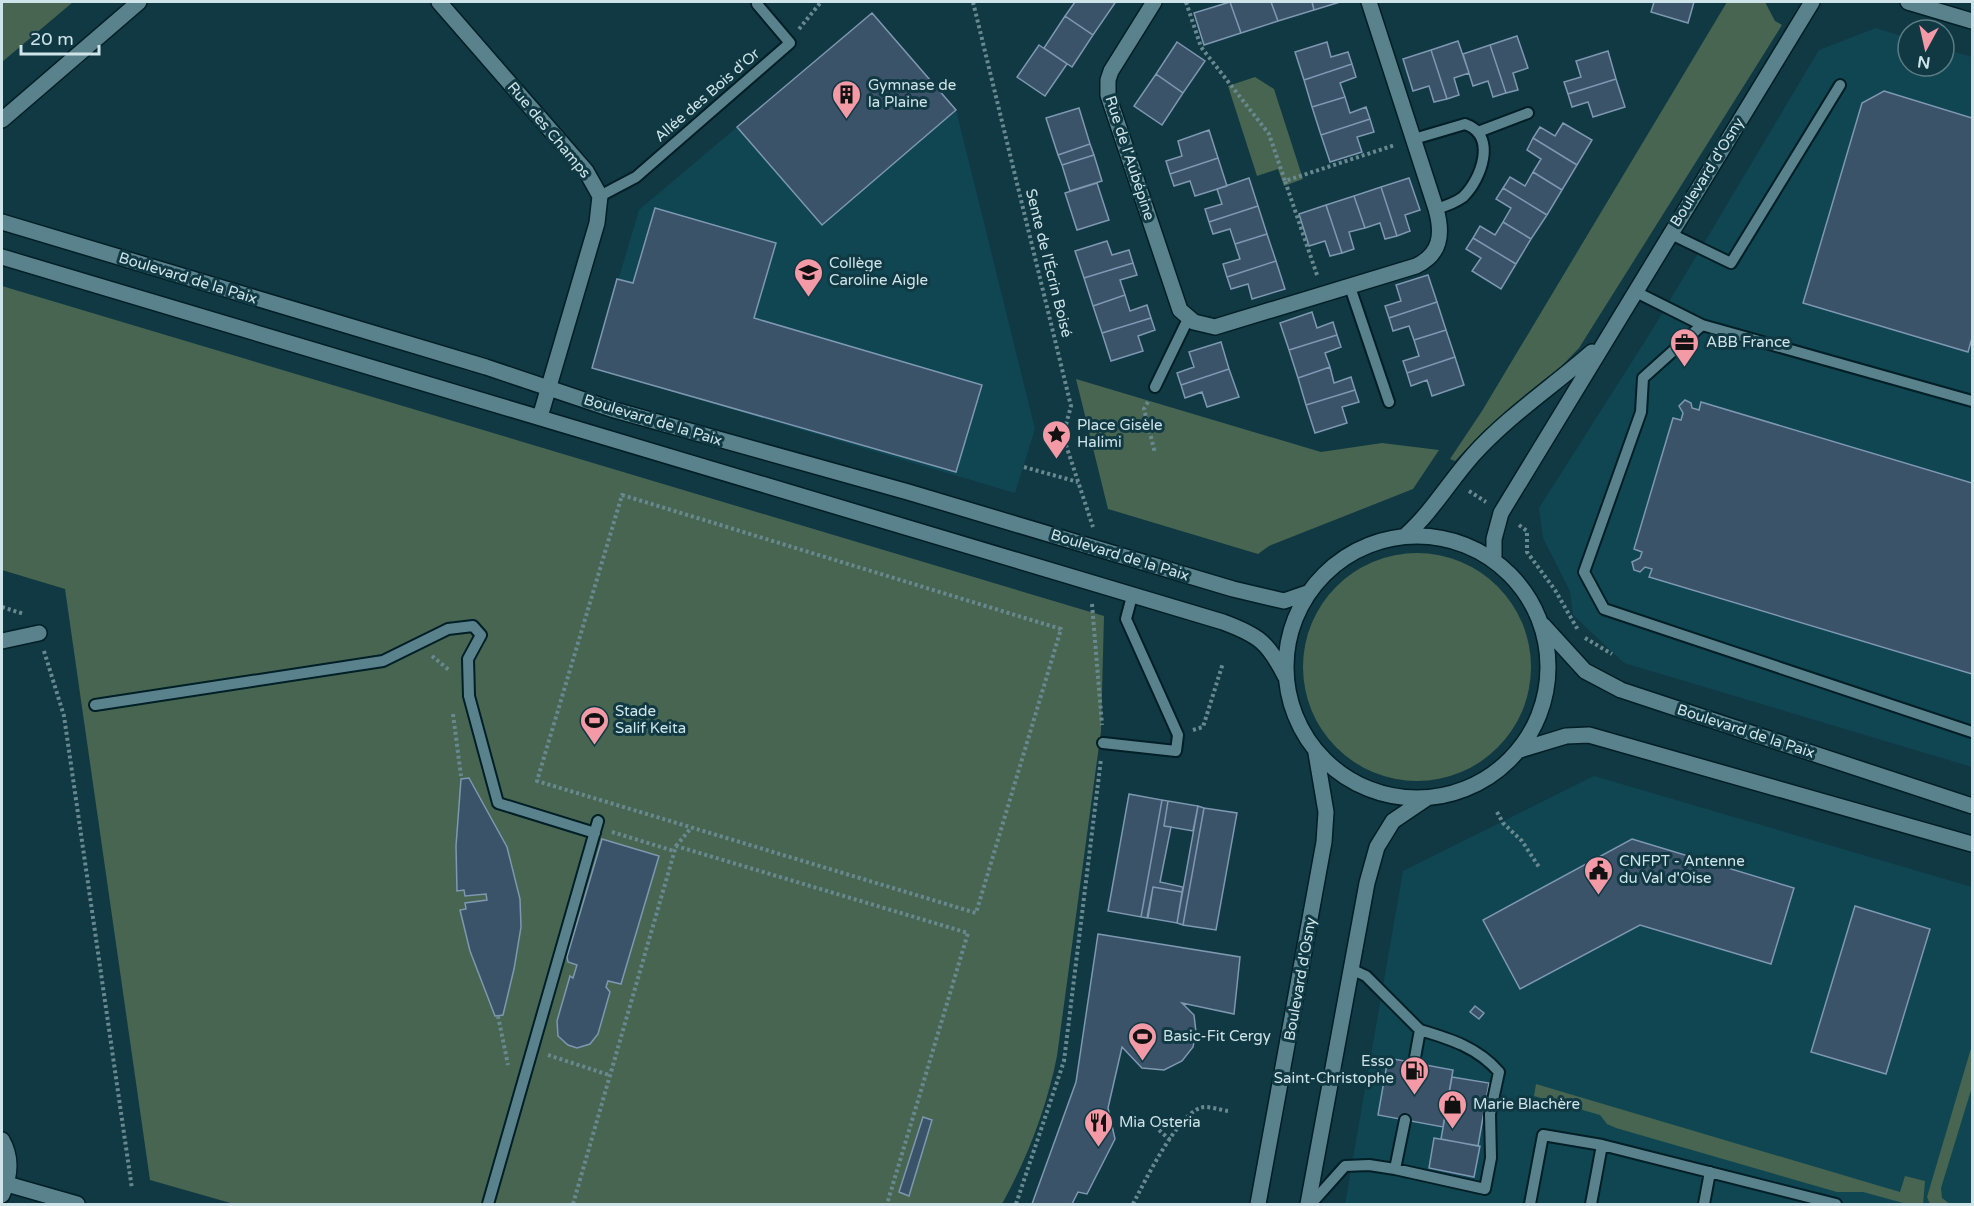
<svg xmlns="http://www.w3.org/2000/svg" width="1974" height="1206" font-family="'Varela Round',sans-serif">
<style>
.built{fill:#0f4652}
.green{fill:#476550}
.building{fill:#3a5369;stroke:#7e98b1;stroke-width:1.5}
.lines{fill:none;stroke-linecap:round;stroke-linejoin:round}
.service-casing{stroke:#011f26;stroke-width:14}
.pedestrian-casing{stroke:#011f26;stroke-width:18}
.minor-casing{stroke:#011f26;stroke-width:18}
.secondary-casing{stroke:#011f26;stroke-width:18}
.path{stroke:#698991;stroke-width:4;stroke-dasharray:3 3;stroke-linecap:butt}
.service{stroke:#5a828d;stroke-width:10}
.pedestrian{stroke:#5a828d;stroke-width:15}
.minor{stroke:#5a828d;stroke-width:15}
.secondary{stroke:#5a828d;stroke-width:15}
.labels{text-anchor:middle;stroke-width:6;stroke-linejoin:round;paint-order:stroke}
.poi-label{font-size:15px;fill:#cfe4e9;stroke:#103943;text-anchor:start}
.street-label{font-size:15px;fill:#cfe4e9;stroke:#103943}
</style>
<rect width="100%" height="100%" fill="#103943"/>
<!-- built -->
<path class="built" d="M1876,28l32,10v28h36v-17l28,8v710l-348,-104 -51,-48 -3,-24 -27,-53 -4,-30 115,-181 165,-277z
M956,110l79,319 -20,64 -423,-125 47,-158 98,-83 85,98z
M1594,776l378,111v317h-627l58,-333z"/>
<!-- green -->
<path class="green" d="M2,2h71l-71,60z
M1727,2h38l10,19 7,4 -203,323 -30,31 -65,52 -29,30 -5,-2 32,-48z
M1255,77l19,12 29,90 -19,7 -6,-17 -21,7 -29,-90z
M2,286l1102,330 -3,115 -44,325c-10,51 -30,103 -55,148h-768l-84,-24 -85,-591 -63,-19z
M1076,379l245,73 61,-9 57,7 -26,39 -144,57 -11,8 -150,-45z
M1303 667a114 114 0 1 1 228 0a114 114 0 1 1-228 0Z
M1972,1045v42l-31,101 1,10 8,6h-20l-3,-7z
M1536,1084l364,108 5,-16 20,5 -2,23h-16l-44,-12h-26l-221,-64 -9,-4 -7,-9 -66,-19z"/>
<!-- building -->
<path class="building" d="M1075,2h37l3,1 -22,32 -28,-19z
M1230,2l11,31 -37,12 -10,-32z
M1230,2h41l7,19 -37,12z
M1271,2h41l2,8 -36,11z
M1312,2h28l-26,8z
M1654,2h40l-6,21 -37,-11z
M872,13l84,97 -134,115 -85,-98z
M1065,16l28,19 -21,32 -28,-19z
M1517,36l11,32 -15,5 5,17 -12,3 -16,-48z
M1458,41l11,32 -15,5 5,17 -12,4 -16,-49z
M1177,42l28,19 -22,32 -27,-19z
M1327,42l4,15 17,-5 4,12 -48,16 -9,-28z
M1039,45l28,19 -22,32 -28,-19z
M1490,45l16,48 -13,4 -5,-16 -15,5 -10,-32z
M1431,50l16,49 -13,3 -5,-16 -16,5 -10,-32z
M1608,51l8,28 -48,15 -4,-12 17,-5 -5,-16z
M1352,64l4,13 -16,6 5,14 -33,10 -8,-27z
M1156,74l27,19 -21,32 -28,-19z
M1616,79l9,28 -32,10 -5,-15 -16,5 -4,-13z
M1884,91l88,27v220l-4,14 -165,-49 59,-200z
M1345,97l5,16 16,-6 4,12 -49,16 -9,-28z
M1079,108l11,36 -32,11 -12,-37z
M1370,119l4,13 -17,5 5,15 -32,10 -9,-27z
M1563,123l29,17 -15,25 -44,-27 7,-11 15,9z
M1209,130l9,28 -48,16 -4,-13 16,-5 -4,-15z
M1533,138l44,27 -15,25 -29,-18 8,-13 -14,-9z
M1090,144l4,11 -32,10 -4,-10z
M1094,155l8,26 -32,10 -8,-26z
M1218,158l9,28 -32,10 -5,-15 -16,5 -4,-12z
M1533,172l29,18 -15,25 -44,-27 7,-11 15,9z
M1249,178l9,28 -49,16 -4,-13 17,-5 -5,-15z
M1409,178l11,32 -15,5 5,16 -13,5 -16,-49z
M1097,183l12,37 -32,10 -12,-37z
M1381,187l16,49 -12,3 -5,-16 -15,5 -11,-32z
M1503,188l44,27 -16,24 -28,-17 8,-14 -15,-9z
M1354,196l11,32 -16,4 5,17 -12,4 -16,-48z
M1326,205l16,48 -12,3 -5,-15 -16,5 -10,-32z
M1258,206l9,28 -32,10 -5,-15 -17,5 -4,-12z
M655,208l121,35 -22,75 228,67 -26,87 -364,-104 25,-89 16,4z
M1503,222l28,17 -15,25 -43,-26 7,-12 15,9z
M1267,234l9,27 -49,16 -4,-13 17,-5 -5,-15z
M1473,238l43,26 -15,25 -29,-18 9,-13 -15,-9z
M1107,241l5,14 17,-5 4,13 -49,15 -9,-27z
M1276,261l9,28 -33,10 -4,-15 -17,5 -4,-12z
M1133,263l4,12 -17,5 5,15 -32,11 -9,-28z
M1428,275l9,27 -48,16 -4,-12 16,-5 -5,-16z
M1125,295l5,16 17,-6 4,13 -49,15 -9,-27z
M1437,302l9,28 -32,10 -5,-14 -16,5 -4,-13z
M1312,312l5,16 16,-6 4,13 -48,15 -9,-27z
M1151,318l4,12 -17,6 5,15 -32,10 -9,-28z
M1446,330l9,27 -48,16 -4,-12 16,-5 -5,-16z
M1337,335l4,12 -16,6 5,14 -32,11 -9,-28z
M1221,342l8,27 -48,16 -4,-12 17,-6 -5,-15z
M1455,357l9,28 -32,11 -5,-16 -16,6 -4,-13z
M1330,367l4,16 17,-6 4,13 -49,15 -8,-27z
M1229,369l10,28 -32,10 -5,-15 -17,6 -4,-13z
M1355,390l4,12 -17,5 5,16 -32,10 -9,-28z
M1685,400l6,3 1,5 7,2 2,-8 271,81v191l-323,-97 3,-8 -7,-2 -5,5 -6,-2 -2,-8 8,-4 2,-6 -8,-3 39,-131 8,2 2,-7 -4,-7z
M469,778l38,69 13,52 1,28 -7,42 -11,46 -8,1 -25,-65 -10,-41 6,-1 -1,-6 22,-3 -1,-6 -21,2 -1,-6 -7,1 -1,-45 5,-67z
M1129,794l33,6 -21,117 -33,-6z
M1162,800l6,1 -4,25 7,1 -11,55 23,5 -1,5 -29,-5 -6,31 -6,-1z
M1168,801l30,5 -5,25 -29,-5z
M1198,806l6,2 -21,117 -6,-2z
M1204,808l33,5 -21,117 -33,-5z
M602,839l57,17 -38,128 -13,-3 -2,6 4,5 -12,42 -8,10 -13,4 -9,-3 -10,-9 -1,-15 13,-45 3,2 4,-13 -9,-3 -1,-5z
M1632,839l162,49 -23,76 -131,-39 -120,64 -37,-69z
M1153,887l29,5 -5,31 -29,-5z
M1855,906l75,23 -44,145 -75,-22z
M1098,934l142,23 -6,57 -52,-11 12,12 2,17 -3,15 -11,14 -18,9 -22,-2 -20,-21 -14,61 7,31 -28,55 -9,-2 -6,12h-40l44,-122z
M1475,1006l9,7 -5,6 -9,-7z
M1388,1058l65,12 -10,57 -65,-12z
M1452,1077l37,6 -11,63 -37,-7z
M923,1117l9,3 -23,76 -10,-4z
M1434,1138l46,8 -6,31 -45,-9z"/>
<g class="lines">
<defs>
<path id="service" d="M1478,132l50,-19
M1414,139l51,-15c33,11 16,56 -2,73 -8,6 -17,9 -27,12
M600,196l36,-19 154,-134 -33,-39
M1669,233l62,30 109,-178
M1350,287l39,115
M1634,291l68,34 270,76
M1702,325l-59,53 -2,34 -57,160 20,37 368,123
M1155,387l33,-68
M95,705l288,-44 65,-32 25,-3 8,9 -13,24 1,37 29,107 97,30
M1103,743l73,8 2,-16 -52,-116 6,-23
M1353,970l13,6 54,54 -6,33
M1395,1169l90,20 6,-31 -1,-44 9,-42c-22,-25 -49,-33 -79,-42
M488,1204l110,-383
M1311,1204l34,-38 24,-1 26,4 10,-49
M1530,1204l13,-69 59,10 234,59
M1591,1204l11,-59
M1704,1204l6,-32"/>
<path id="pedestrian" d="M2,641l37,-8"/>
<path id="minor" d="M439,2l147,169 14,25 -3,27 -57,194
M1154,2l-43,69 -3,9v15l72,215 14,12 21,5 201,-61c25,-12 27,-32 20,-57l-67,-207
M1908,2l64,19
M2,120l137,-118
M2,1140c10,17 8,37 0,55
M7,1184l70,20"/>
<path id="secondary" d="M2,222l484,145 125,42 297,83 325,97 51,12 23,-8
M2,257l1221,365c35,13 45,20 62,54
M1286 667a131 131 0 1 1 262 0a131 131 0 1 1-262 0Z
M1405,536c27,-24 44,-54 68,-81 35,-39 79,-68 119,-103
M1494,561v-22l7,-26 311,-511
M1543,625l42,46 36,19 351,116
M1520,750l46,-14 23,-1 383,109
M1258,1204l66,-362 2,-30 -10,-59
M1308,1204l59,-321 10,-36 16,-26 34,-23"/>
</defs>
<!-- service casing -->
<use href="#service" class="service-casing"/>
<!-- pedestrian casing -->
<use href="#pedestrian" class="pedestrian-casing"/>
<!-- minor casing -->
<use href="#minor" class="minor-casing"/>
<!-- secondary casing -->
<use href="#secondary" class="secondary-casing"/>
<!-- path -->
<path class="path" d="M973,2l98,404 -8,30 30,91
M1186,2l15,45 68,87 16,47
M799,29l22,-27
M1317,275l-32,-94 110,-36
M1148,402l-4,7 11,44
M1024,467l54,15
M1469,491l17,11
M622,495l439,134 -85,284 -439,-132z
M1519,525l8,6v21l28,38 23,40
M1092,604l10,121
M2,607l22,7
M1585,638l27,16
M44,651l20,65 68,473
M432,656l17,14
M453,714l8,62
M1193,730l10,-3 20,-64
M1497,812l6,11 19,18 17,26
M612,832l62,19
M676,846l15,-18
M498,1016l10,49
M548,1055l61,20
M1159,1130l11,10
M573,1204l103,-358 292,87 -81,271
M1016,1204l48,-143 37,-302
M1133,1204c12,-23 43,-87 67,-96 7,-3 20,2 28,3"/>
<!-- service -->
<use href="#service" class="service"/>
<!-- pedestrian -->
<use href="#pedestrian" class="pedestrian"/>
<!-- minor -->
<use href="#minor" class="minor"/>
<!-- secondary -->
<use href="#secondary" class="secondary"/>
</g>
<!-- icons -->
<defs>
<symbol id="building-pin" viewBox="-11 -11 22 30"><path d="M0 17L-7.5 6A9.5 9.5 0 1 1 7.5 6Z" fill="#f49aa6" stroke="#103943"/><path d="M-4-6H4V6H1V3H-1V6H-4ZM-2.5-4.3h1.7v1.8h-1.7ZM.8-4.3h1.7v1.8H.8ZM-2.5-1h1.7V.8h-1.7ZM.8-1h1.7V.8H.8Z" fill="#111"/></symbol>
<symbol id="school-pin" viewBox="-11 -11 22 30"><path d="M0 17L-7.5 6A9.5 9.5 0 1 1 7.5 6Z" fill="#f49aa6" stroke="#103943"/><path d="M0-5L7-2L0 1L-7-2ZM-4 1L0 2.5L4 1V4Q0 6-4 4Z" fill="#111"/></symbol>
<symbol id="office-pin" viewBox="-11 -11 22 30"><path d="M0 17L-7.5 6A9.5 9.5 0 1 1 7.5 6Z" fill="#f49aa6" stroke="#103943"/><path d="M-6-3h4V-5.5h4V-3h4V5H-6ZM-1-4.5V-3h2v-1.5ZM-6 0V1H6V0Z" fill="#111"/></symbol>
<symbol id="sight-pin" viewBox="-11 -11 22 30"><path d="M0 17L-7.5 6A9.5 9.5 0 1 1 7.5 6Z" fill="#f49aa6" stroke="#103943"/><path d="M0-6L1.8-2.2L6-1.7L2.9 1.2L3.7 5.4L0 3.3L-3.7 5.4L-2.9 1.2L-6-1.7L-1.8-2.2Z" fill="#111"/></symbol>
<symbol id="stadium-pin" viewBox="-11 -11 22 30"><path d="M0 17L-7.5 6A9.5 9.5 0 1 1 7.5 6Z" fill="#f49aa6" stroke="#103943"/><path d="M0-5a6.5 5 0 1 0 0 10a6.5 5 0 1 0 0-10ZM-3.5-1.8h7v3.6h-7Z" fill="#111"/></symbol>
<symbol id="civic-pin" viewBox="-11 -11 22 30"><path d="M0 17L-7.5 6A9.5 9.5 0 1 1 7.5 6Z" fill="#f49aa6" stroke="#103943"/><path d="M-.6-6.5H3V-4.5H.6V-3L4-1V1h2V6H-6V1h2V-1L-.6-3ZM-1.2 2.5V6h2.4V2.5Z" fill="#111"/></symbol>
<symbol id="fuel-pin" viewBox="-11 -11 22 30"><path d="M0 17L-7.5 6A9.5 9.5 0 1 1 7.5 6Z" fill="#f49aa6" stroke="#103943"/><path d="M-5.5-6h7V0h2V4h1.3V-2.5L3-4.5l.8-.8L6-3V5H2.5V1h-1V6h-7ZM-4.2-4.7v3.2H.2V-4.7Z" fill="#111"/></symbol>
<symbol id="shop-pin" viewBox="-11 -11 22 30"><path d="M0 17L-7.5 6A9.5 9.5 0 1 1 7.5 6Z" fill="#f49aa6" stroke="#103943"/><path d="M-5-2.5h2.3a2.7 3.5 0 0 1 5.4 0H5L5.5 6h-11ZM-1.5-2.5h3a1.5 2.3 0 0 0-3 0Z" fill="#111"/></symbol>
<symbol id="restaurant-pin" viewBox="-11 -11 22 30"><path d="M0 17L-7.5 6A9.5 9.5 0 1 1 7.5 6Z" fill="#f49aa6" stroke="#103943"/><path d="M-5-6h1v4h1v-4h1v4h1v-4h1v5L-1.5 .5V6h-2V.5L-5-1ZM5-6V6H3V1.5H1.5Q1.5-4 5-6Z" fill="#111"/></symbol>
</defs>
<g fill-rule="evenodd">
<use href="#building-pin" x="830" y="78" width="33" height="45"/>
<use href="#school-pin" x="792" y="256" width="33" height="45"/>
<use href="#office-pin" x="1668" y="326" width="33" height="45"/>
<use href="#sight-pin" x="1040" y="418" width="33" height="45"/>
<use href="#stadium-pin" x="578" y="704" width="33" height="45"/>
<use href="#civic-pin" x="1582" y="854" width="33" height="45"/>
<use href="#stadium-pin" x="1126" y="1020" width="33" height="45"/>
<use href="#fuel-pin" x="1398" y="1054" width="33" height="45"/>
<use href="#shop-pin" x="1436" y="1088" width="33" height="45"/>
<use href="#restaurant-pin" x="1082" y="1106" width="33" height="45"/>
</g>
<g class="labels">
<!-- poi labels -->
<g class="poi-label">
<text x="868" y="90">Gymnase de<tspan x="868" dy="17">la Plaine</tspan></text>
<text x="829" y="268">Collège<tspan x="829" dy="17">Caroline Aigle</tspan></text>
<text x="1706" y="347">ABB France</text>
<text x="1077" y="430">Place Gisèle<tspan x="1077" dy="17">Halimi</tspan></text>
<text x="615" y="716">Stade<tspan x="615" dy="17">Salif Keita</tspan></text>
<text x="1619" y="866">CNFPT - Antenne<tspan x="1619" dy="17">du Val d'Oise</tspan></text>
<text x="1163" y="1041">Basic-Fit Cergy</text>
<text x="1394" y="1066" text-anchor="end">Esso<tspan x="1394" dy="17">Saint-Christophe</tspan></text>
<text x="1473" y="1109">Marie Blachère</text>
<text x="1119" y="1127">Mia Osteria</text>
</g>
<!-- street labels -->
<g class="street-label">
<text transform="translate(707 95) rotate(-41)" y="5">Allée des Bois d'Or</text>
<text transform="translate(549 130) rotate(50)" y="5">Rue des Champs</text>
<text transform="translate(1130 158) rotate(72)" y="5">Rue de l'Aubépine</text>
<text transform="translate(1707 172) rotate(-58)" y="5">Boulevard d'Osny</text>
<text transform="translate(1049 263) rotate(76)" y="5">Sente de l'Écrin Boisé</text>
<text transform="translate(188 278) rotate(17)" y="5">Boulevard de la Paix</text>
<text transform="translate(653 420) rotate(17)" y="5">Boulevard de la Paix</text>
<text transform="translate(1120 555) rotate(17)" y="5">Boulevard de la Paix</text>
<text transform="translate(1746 731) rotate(18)" y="5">Boulevard de la Paix</text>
<text transform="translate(1300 979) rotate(-80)" y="5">Boulevard d'Osny</text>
</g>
</g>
<!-- border -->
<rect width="1974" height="1206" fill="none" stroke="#cfe4e9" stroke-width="6"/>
<!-- north arrow -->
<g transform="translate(1926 48) rotate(188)"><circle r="28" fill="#103943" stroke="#5c7d85" stroke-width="1.5"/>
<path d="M0-4.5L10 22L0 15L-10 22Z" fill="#f49aa6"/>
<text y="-9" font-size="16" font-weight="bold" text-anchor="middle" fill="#cfe4e9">N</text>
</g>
<!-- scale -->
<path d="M21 45v9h78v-9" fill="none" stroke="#cfe4e9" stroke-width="3"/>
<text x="30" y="45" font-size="18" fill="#cfe4e9" stroke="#103943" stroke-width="4.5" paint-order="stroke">20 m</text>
</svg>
